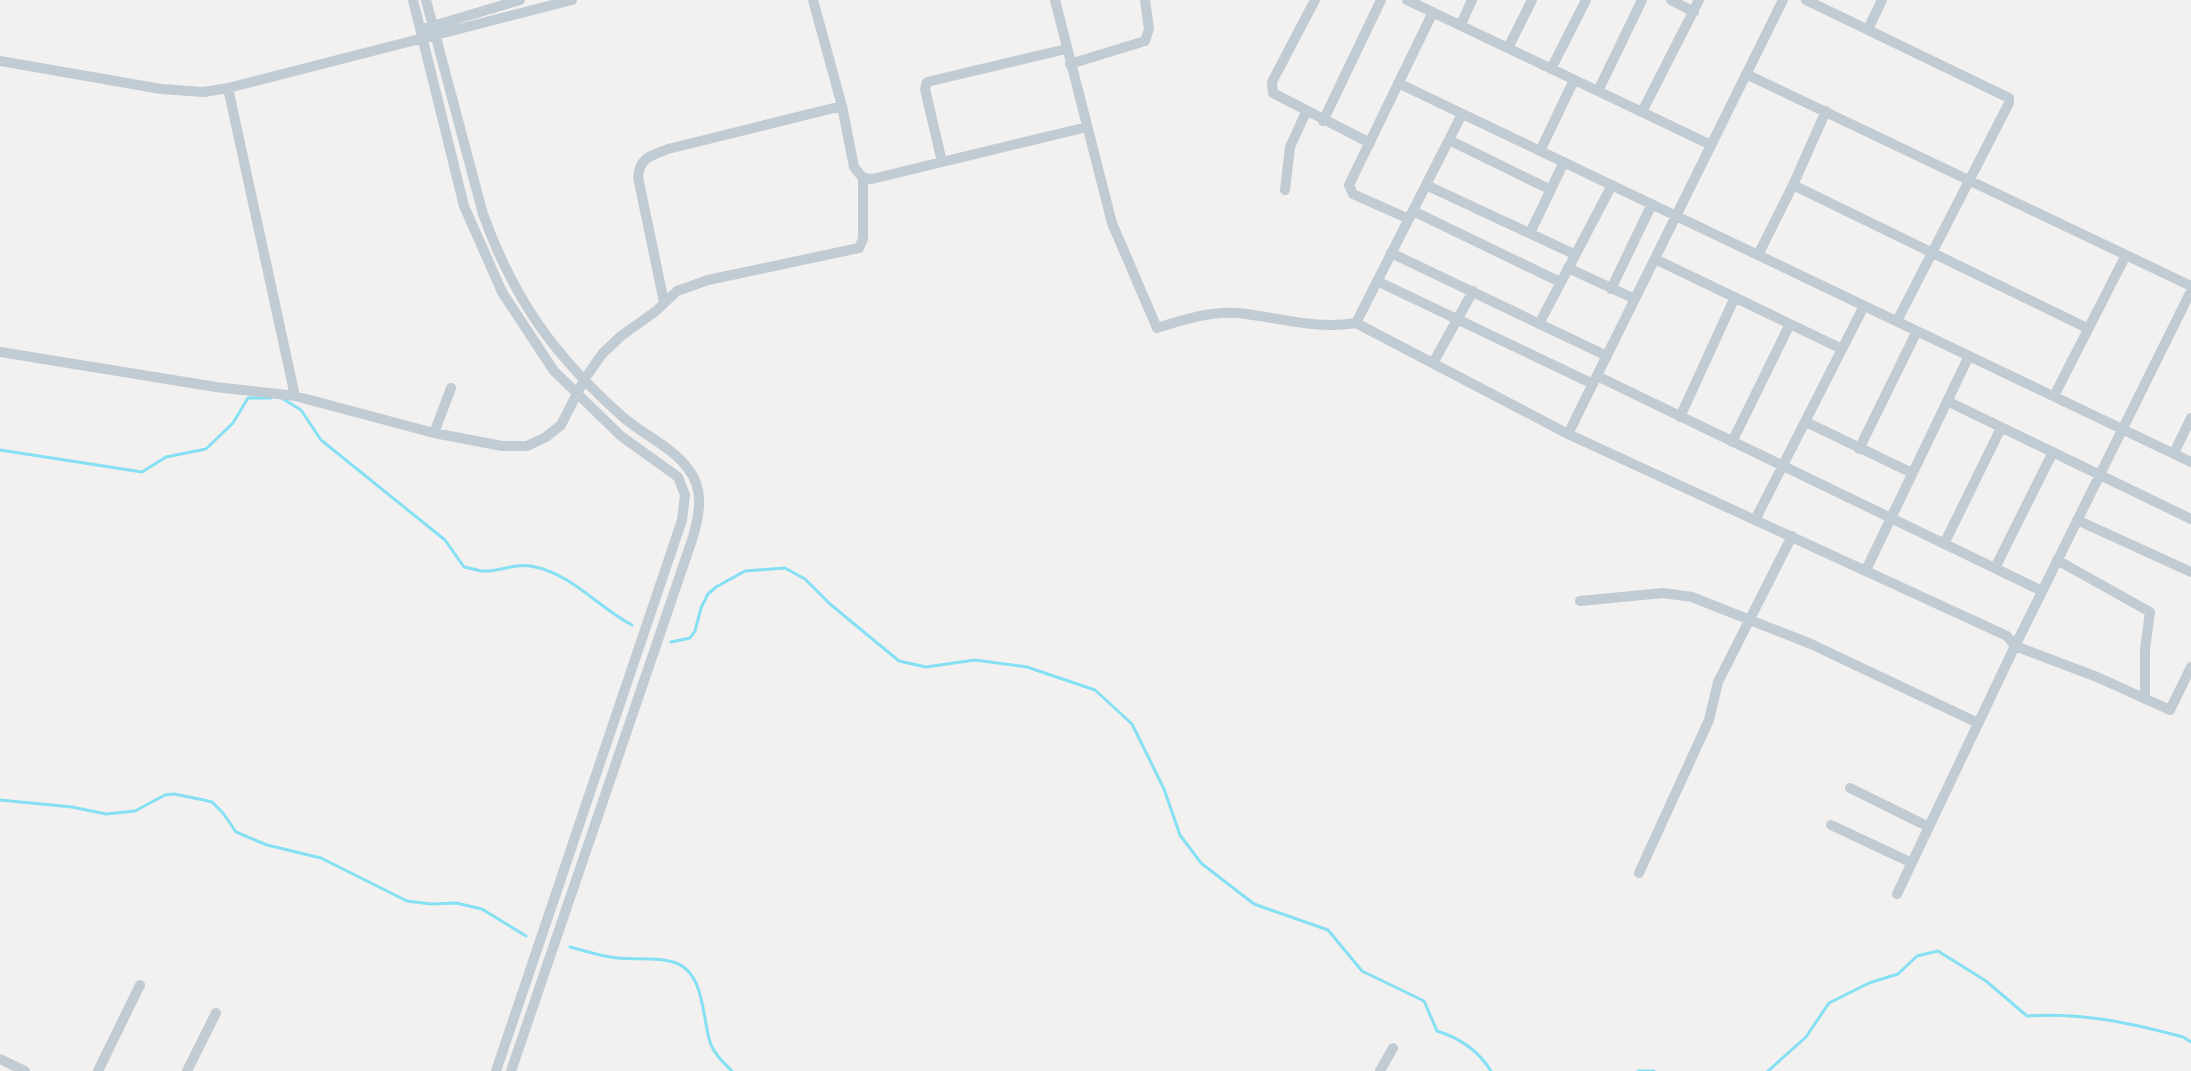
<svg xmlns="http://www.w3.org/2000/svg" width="2191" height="1071" font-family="'Golos Text',sans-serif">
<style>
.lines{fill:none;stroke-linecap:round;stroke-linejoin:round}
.stream{stroke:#85e0f4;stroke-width:3}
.minor{stroke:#c0cbd3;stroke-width:10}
</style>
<rect width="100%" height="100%" fill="#f3f0f0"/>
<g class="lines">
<!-- stream -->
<path class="stream" d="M283,399l18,11 20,30 124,100 19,27c6,1 12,3 18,4 17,1 33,-8 49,-5 42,8 65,40 101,59
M0,450l142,22 24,-15 40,-8 27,-26 15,-25h23
M671,642l19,-4 5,-7 6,-23 7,-14 8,-7 29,-16 40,-3 20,11 25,25 69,57 27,6 49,-7 52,7 68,23 37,34 32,65 16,46 21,28 53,41 74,26 34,41 62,30 13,30c23,7 41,19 54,40
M0,800l72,7 34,7 29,-3 30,-16 9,-1 30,6 8,2 11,11 13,19 31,13 54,13 86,43 24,3 25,-1 26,6 44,27
M570,947c16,4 32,10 48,11 18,2 38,-1 55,4 32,9 29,55 37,80 4,12 13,20 22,29
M1638,1071h16
M1768,1071l38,-34 23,-34 40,-20 29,-9 19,-18 21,-5 48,30 41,35c54,-4 104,7 156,21l8,5"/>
<!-- minor -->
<path class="minor" d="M413,0l51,206 38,86 52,79 67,65 57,41 7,18 -3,25 -186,551
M426,0l57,214c31,86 72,143 140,203 20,18 50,30 66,53 16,21 10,47 3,70l-181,531
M813,0l29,106 12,61 9,11 9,1 215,-52
M1055,0l57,223 45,105c26,-8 53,-17 80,-15 41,4 78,17 119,10l212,111 439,202 8,10 82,31 73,33 21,-43
M1315,0l-43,82 1,11 97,50
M1407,0l304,145
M1671,0l23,12
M1806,0l203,98v5l-112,218
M1461,24l11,-24
M426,28l94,-28
M1868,29l14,-29
M1508,48l24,-48
M0,61l161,28 43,3 24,-4 344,-88
M1070,64l75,-23 4,-12 -4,-29
M1551,69l35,-69
M1746,74l445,212
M1398,83l793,379
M228,88l67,308
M1598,91l44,-91
M1642,112l57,-112
M1323,121l58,-121
M1449,140l102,50
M1540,151l34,-71
M942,162l-17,-73 2,-7 139,-33
M1426,185l148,69
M1793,185l294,143
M1285,190l5,-43 16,-35
M1413,211l147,71
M1409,219l-56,-25 -4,-9 84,-173
M1530,233l34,-71
M1391,253l216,103
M1758,255l35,-70 33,-74
M1655,259l187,90
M1568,268l67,31
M1377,281l216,103
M1611,289l41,-85
M664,302l-26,-125c2,-20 13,-21 30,-28l174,-43
M1356,323l106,-209
M1539,324l73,-139
M0,352l216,35 79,9 139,37 68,13h25l19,-9 15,-12 23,-45 18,-26 19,-18 35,-25 21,-20 31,-11 151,-32 4,-9v-61
M1433,363l40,-72
M1597,376l445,215
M2054,396l72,-141
M1947,401l244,118
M1680,417l55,-120
M1806,422l106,51
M434,433l17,-45
M1568,434l215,-434
M1732,442l58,-118
M1859,449l58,-118
M2174,453l17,-35
M1755,520l109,-214
M2077,520l114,52
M1944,544l57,-116
M2057,560l93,52 -5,37v50
M1995,568l58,-116
M1866,570l103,-214
M1580,601l83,-8 29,4 119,47 167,79
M1850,788l79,39
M1831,825l81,38
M1639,873l70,-153 9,-38 74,-146
M1897,894l118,-248 176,-355
M0,1059l25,12
M98,1071l42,-86
M187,1071l29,-58
M1380,1071l13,-23"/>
</g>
</svg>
